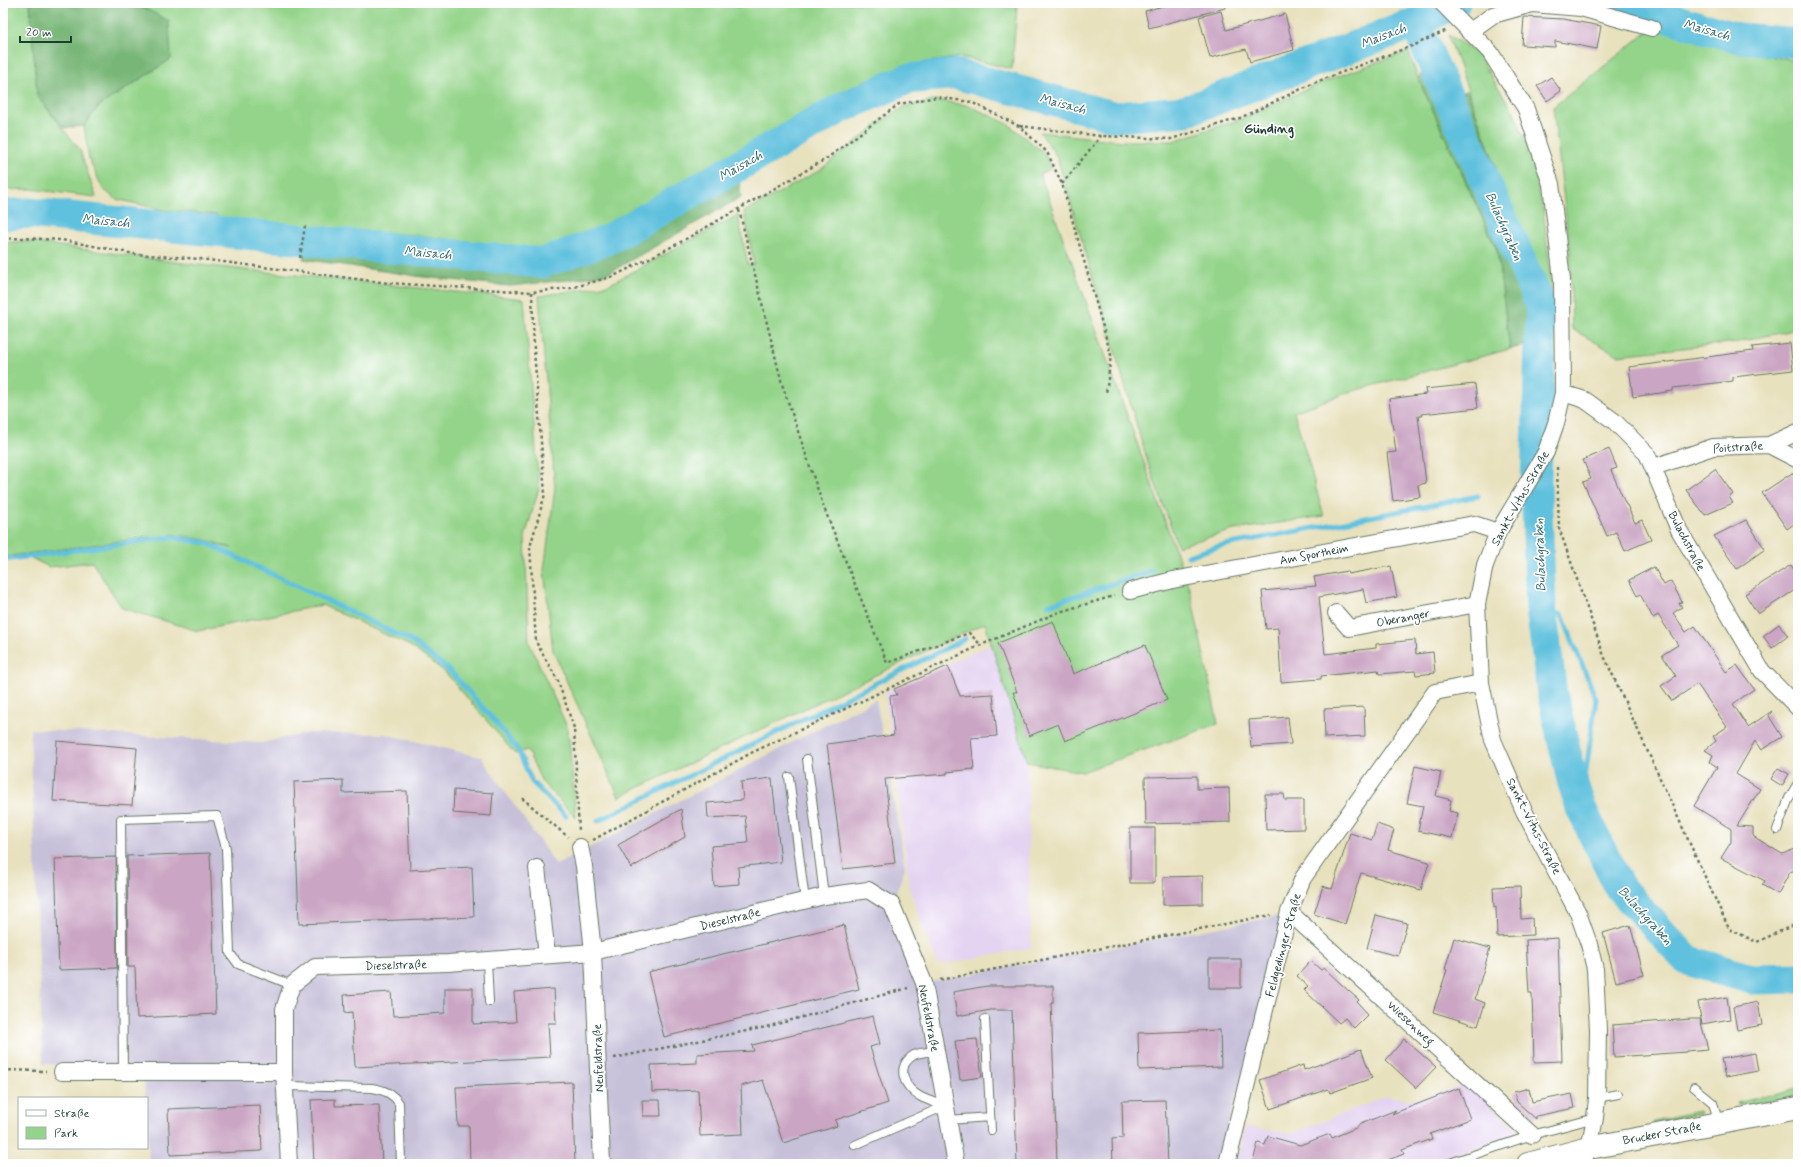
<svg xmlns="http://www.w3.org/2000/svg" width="1801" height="1167" font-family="Mynerve,sans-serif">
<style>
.built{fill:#e4d3f1}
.industrial{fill:#c6c0d9}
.green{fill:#94d48a;stroke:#5a885f;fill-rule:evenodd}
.forest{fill:#77b676;stroke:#4b7a55}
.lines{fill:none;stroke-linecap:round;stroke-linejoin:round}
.stream{stroke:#60c1de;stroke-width:5}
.river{stroke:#60c1de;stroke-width:31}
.building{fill:#cba6c4}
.service-casing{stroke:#657664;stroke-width:10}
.minor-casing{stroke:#657664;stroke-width:18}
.secondary-casing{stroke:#657664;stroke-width:24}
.path{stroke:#657664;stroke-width:2.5;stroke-dasharray:3 3;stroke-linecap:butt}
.service{stroke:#fff;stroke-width:8}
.minor{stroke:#fff;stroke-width:16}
.secondary{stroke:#fff;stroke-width:22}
.labels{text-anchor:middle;stroke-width:3.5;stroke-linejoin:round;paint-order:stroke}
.street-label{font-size:12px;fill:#1f3d34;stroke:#fff}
.water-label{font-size:13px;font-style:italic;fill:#326567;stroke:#fff}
.quarter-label{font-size:14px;font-weight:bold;fill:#1f3d34;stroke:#fff}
</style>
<rect width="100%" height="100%" fill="#fff"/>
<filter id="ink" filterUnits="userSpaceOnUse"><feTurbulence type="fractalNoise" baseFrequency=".025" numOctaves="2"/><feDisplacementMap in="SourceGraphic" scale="8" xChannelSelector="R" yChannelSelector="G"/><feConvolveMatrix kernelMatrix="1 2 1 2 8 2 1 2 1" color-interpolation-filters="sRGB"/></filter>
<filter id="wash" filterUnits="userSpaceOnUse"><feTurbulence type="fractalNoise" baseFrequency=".012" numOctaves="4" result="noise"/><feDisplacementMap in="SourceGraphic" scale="16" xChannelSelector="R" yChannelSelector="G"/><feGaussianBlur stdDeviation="0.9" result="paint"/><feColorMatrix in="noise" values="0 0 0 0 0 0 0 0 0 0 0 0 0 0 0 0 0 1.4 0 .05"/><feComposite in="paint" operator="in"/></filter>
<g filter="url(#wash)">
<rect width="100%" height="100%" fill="#e8e1bd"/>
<!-- built -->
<path class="built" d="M992,644l35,118 4,186 -93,17 -28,-74 -25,-199z
M1468,1084l53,49 -92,31h-192l8,-38 46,8 96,-38 27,4z"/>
<!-- industrial -->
<path class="industrial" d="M876,699l29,168 -13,38 32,78 365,-69 -72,250h-1068l-2,-66h-2l-1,-31 -101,-3 -13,-335 231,14 47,-10 77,1 96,23 75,108z"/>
<!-- green -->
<path class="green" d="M3,3h27l7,93 43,54 16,47 -66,-8 -27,1z
M131,3h587l22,4 3,-4h274l-5,66 -51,-12 -47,7 -48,16 -97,54 -152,90 -45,23 -36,3 -120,-15 -200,-15 1,-5 -54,-5 -47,-11 -13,-10 -14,-30 -5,-33 15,-20 72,-47 -23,-49z
M1652,28l80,22 66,11v268l-60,13 -120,13 -46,-26 -2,-78 -17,-144z
M1448,35l28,17 39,62 15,39 13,57 8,67 4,60 -9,4 -3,-49 -32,-83z
M1408,51l10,27 79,172 13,99 -161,43 -55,20 30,104 -90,14 -56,16 -30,-83 -91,-306 -17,-25 82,9h51l71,-23 76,-35z
M936,100l34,6 38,18 36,29 7,15 -11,6 150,416 28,134 -136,48 -55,-10 -42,-139 -366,174 -66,-146 -9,-81 11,-82 -16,-192 69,-11 130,-70 10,50 6,-1 -10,-52 76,-42 58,-46 26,-17z
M24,241l166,23 334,35 15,189 -14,49 4,105 39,87 8,89 -34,-36 -15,-32 -12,4 -70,-82 -35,-26 -88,-41 -124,26 -76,-23 -30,-46 -43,5 -18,-9 120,-21 -148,20v-314zM171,534l34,6 27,8 -62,-13z
M1798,1088v7l-53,11 -8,-3z
M1699,1112l1,3 -46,9 -1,-2z"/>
<!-- forest -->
<path class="forest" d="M30,3h101l17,7 21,11 2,38 -72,47 -15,20 -20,2 -27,-32z
M1427,67l29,27 11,-3 44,118 32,83 3,49 -36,8 -13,-99 -79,-172z
M739,181l2,16 -134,77 -40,6 -57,6 -87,-9 -120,-18 2,-7 235,23 77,-26 91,-53z"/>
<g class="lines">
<!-- stream -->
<path class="stream" d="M1188,556l32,-10 258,-50
M3,560l168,-23 36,6 204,98 38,29 44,49 25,31 14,32 34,34
M1048,605l104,-34
M1541,608l21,7 34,84 -15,109
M598,821l367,-182"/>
<!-- river -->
<path class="river" d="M1619,3l119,35 60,5
M1415,23l126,283 -5,179 5,123 11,85 21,91 8,24 39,80 67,72 64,19 47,-1
M3,215l26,-2 513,50 67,-24 234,-132 64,-28 49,-5 160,43 70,-6 229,-88 40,-20"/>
</g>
<g id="blocks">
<!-- building -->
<path class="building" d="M1174,3h50l1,5 -76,20 -4,-17z
M1221,11l5,19 59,-16 9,36 -44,12 -4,-13 -36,9 -11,-41z
M1524,17l39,2 38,7 -4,23 -42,-8v6l-33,-2z
M1551,77l10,14 -14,10 -10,-15z
M1790,343l3,27 -60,7v4l-60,7v3l-40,6 -4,-30 124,-16 -1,-4z
M1475,384l3,24 -57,6 1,2h-4l8,67 -8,2 2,12 -27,4 -6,-48 9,-1 -7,-53 37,-5 -1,-5z
M1609,449l8,19 -6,2 15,35h1l8,18 7,-3 9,20 -26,11 -9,-19 -9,4 -24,-54 8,-3 -8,-19z
M1715,469l18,25 -4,3 4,6 -28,12 -19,-25z
M1792,473l6,9v39l-11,8 -25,-36z
M1746,520l19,29 -28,20 -23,-33z
M1791,565l7,11v12l-40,26 -13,-20z
M1391,566l6,31 -31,6 -3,-14 -44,8 6,57 51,-6v-4l39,-4 1,14 17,-2 2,21 -19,2 -1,-4 -36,3 -1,-4 -57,6v3l-40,3 -3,-54 -12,1 -4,-38 54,-5 -2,-9 33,-6 1,3z
M1654,567l10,18 7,-4 11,21 -3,1 3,4 -9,6 13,19 9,-6 31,46 11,-7 17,24 -21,15 15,23 24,-16 -3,5 13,21 -21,13 -6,-9 -19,33 24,15 -23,37 16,1v9l29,18 16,-6v21l-8,3 -12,22 -16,-9 3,-4 -44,-23 10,-16v-13l-37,-23 23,-39 -7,-5 3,-7 -8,-5 11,-9 -3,-5 14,-9 -30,-43 -25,17 -11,-15 15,-10 -14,-21 16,-10 -20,-30 -5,3 -13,-24 -3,2 -8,-16z
M1053,621l20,53 72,-29 22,55 -102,41 -7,-17 -29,12 -16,-44h4l-19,-49z
M1779,624l9,12 -16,12 -9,-12z
M948,666l12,30 33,-2 4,42 -26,2 3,31 -27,3v2l-62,5 10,84 -52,6 -16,-125 67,-9 -4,-39 7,-1 -3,-6z
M1364,707l1,29 -40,2 -1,-29z
M1288,717l3,27 -40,3 -2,-27z
M57,741l80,7 -5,57 -79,-4z
M1415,766l26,6 -5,24 15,4 -2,11 9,2 -6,25 -34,-7 5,-25 -16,-3z
M1778,768l11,6 -7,12 -11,-7z
M1197,776v13l32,-1 1,34 -84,2 -1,-47z
M772,778l9,84 -43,5 1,17 -25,2 -3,-40 37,-3 -3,-27 -37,2 -1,-15 36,-3 -2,-18z
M343,780v13l64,-2 3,79 62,-3 2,50 -175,7 -5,-142z
M454,790l39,3 -2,23 -38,-3z
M1265,794h19l1,6h19v29l-38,1z
M681,809l4,28 -54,31 -13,-23z
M1377,824l17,6 -6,20 41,12 -8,28 -60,-17 -16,51 -31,-10 9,-28 9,3 18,-56 22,7z
M1130,828h25v55h-25z
M210,853l6,161 -79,4 -2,-51h-7l-1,-111z
M116,857l1,111 -58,2 -4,-111z
M1203,876v28l-40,1v-28z
M1520,886l1,33 11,-1 1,17 -36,2 -1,-30h-2l-1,-20z
M1376,915l31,8 -9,33 -31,-8z
M844,925l15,64 -195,48 -16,-65z
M1630,925l14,50 -28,7 -13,-49z
M1454,938l36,10 -15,51 10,4 -7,23 -45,-14 14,-42 -2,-1z
M1558,938l4,123 -28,1 -2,-69h-3l-3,-53z
M1209,959h32v29h-32z
M1311,961l10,9 3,-2 16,15 19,17 -2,2 11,12 -14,14 -9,-10 -6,5 -35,-33 4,-4 -11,-10z
M987,986h66v17h-2l6,159 -40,2 -5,-154h-21l-34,6 -4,-24z
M445,988h28v36l43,-2 -2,-30 40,-3 2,34h-8l2,34 -195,10 -3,-55 -7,1 -1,-18 47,-3 2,24 52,-3z
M1727,997l3,22 -28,5 -4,-22z
M1758,1002l4,23 -25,5 -4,-23z
M873,1016l7,28 -10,3 18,56 -53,17 2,6 -54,17 -20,-63 -22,6 2,48 -43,2 -2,-46 -46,2 -1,-27 46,-2v-9l57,-3 -2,-6z
M1691,1019h9l8,30 -21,2v1l-73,5 -2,-32z
M1220,1030l1,37 -82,3 -1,-37z
M977,1039l5,38 -22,3 -5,-39z
M1404,1039l32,28 -20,21 -30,-28z
M1361,1049l11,29 -42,15 -2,-4 -58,20 -10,-29 43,-15 1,5z
M1755,1053l3,18 -33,6 -4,-18z
M572,1082l3,82h-105l-1,-38h-11l-2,-39z
M1459,1088l11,31 -40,15 2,5 -30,11 2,4 -27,10h-125l6,-21 7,2 3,-9 32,9 30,-11 2,4 26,-11v-2l38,-15 -4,4z
M1529,1088l3,14 40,-8 3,14 -39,8v3l-19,-17 -3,-10z
M335,1099v7l44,-1 3,59h-68l-3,-64z
M642,1100h18l1,16h-18z
M1165,1100l3,64h-55l-1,-25 11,-1 -1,-37z
M260,1105l2,46 -92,4 -2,-46z"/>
</g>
</g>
<g filter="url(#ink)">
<use href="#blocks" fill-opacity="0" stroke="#657664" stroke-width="1"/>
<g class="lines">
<defs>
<path id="service" d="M807,759l17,137
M789,777l16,124
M1777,830l12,-32 9,-15
M487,960l2,42
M985,1019l6,111
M936,1051c-7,1 -17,1 -22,4 -20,12 -9,34 7,42 8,4 16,6 24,9
M123,1072l-2,-253 96,-3 9,32 4,105 8,11 54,21
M285,1086l87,2c12,2 20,5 27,15l2,61
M1694,1087l19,16 6,19
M1597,1098l21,-4
M948,1120l42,-3
M855,1145l90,-39
M1447,1164l85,-29 63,-17"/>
<path id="minor" d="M1442,3l48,49 36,57 25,75 11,96 1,113 -7,30 -10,29 -48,80 -13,33 -8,39 4,79 12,57 31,71 54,102 11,31 6,25 3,61 -1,68 -2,20 -6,30 -7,16
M1469,32l24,-17 39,-11 49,4 71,20
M1563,393l22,7 29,21 33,33 32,76 83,141 36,37
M1769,445l29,-13
M1654,467l59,-20 56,-2 29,15
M1130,591l43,-11 301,-56 24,8
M1336,613l13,15 128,-24
M580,847l4,19 9,86 9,212
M537,868l10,87
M1289,912l243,223
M62,1072h222
M289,1164l-5,-92v-63l8,-24 23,-18 133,-4 145,-11 231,-56 44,-6 24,15 32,78 32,181
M1227,1164l62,-252 14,-34 132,-186 46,-9"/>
<path id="secondary" d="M1528,1164l61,-16 209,-40"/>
</defs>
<!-- service casing -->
<use href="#service" class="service-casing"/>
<!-- minor casing -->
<use href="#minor" class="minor-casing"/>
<!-- secondary casing -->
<use href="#secondary" class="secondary-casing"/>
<!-- path -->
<path class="path" d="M1020,126l81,10 70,3 69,-21 76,-36 101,-38 30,-14
M1062,184l39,-48
M739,210l43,174 42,124 63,155 82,-30 12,12
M3,239l19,-1 40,2 73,14 65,5 188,24 144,9 39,-4 43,-12 63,-32 149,-85 73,-55 37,-7 35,5 48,24 28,26 15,32 49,171 -5,39
M300,258l5,-32
M532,292l2,58 11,144 -15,53 6,95 22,39 16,47 5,104
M1557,467l2,61 45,128 125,273 28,13 41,-19
M522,798l46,39
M593,840l160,-88 228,-107 78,-33 55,-16
M940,980l331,-65
M614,1058l152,-31 142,-39
M3,1070l43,1"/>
<!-- service -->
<use href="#service" class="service"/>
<!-- minor -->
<use href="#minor" class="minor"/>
<!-- secondary -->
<use href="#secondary" class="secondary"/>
</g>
</g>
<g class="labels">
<!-- street labels -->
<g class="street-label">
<text transform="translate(1738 447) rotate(-4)" y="4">Poitstraße</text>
<text transform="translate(1520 498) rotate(-61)" y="4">Sankt-Vitus-Straße</text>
<text transform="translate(1687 541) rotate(62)" y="4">Bulachstraße</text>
<text transform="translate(1314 554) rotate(-11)" y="4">Am Sportheim</text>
<text transform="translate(1403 618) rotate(-11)" y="4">Oberanger</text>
<text transform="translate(1534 826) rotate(63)" y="4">Sankt-Vitus-Straße</text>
<text transform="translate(730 919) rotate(-14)" y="4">Dieselstraße</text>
<text transform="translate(1283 945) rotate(-75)" y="4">Feldgedinger Straße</text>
<text transform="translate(396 965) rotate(-2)" y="4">Dieselstraße</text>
<text transform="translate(929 1018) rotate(79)" y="4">Neufeldstraße</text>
<text transform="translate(1411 1023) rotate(43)" y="4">Wiesenweg</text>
<text transform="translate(598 1058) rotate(-92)" y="4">Neufeldstraße</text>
<text transform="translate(1662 1133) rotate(-11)" y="4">Brucker Straße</text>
</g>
<!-- water labels -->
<g class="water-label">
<text transform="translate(1707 29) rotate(16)" y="5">Maisach</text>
<text transform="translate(1383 35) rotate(-21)" y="5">Maisach</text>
<text transform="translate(1063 103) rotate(15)" y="5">Maisach</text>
<text transform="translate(740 165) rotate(-29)" y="5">Maisach</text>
<text transform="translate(106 220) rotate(6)" y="5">Maisach</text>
<text transform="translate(1505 226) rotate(66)" y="5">Bulachgraben</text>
<text transform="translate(428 252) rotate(6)" y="5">Maisach</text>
<text transform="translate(1539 555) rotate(-92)" y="5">Bulachgraben</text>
<text transform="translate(1646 915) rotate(48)" y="5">Bulachgraben</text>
</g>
<!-- quarter labels -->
<g class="quarter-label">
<text x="1269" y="133">Günding</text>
</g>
</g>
<!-- margin -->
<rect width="1801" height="1167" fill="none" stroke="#fff" stroke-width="16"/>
<!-- legend -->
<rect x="18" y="1097" width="130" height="52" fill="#ffffff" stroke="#a5b1ae"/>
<rect x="26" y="1110" width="20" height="6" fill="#ffffff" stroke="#a5b1ae"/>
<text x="54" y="1117" font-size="12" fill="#1f3d34">Straße</text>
<rect x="26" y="1127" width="20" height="12" fill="#94d48a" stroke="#a5b1ae"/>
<text x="54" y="1137" font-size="12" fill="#1f3d34">Park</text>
<!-- scale -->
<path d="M20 36v6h51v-6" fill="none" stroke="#1f3d34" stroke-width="2"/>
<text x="26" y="36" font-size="12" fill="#1f3d34" stroke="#ffffff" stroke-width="3" paint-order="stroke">20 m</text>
</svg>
